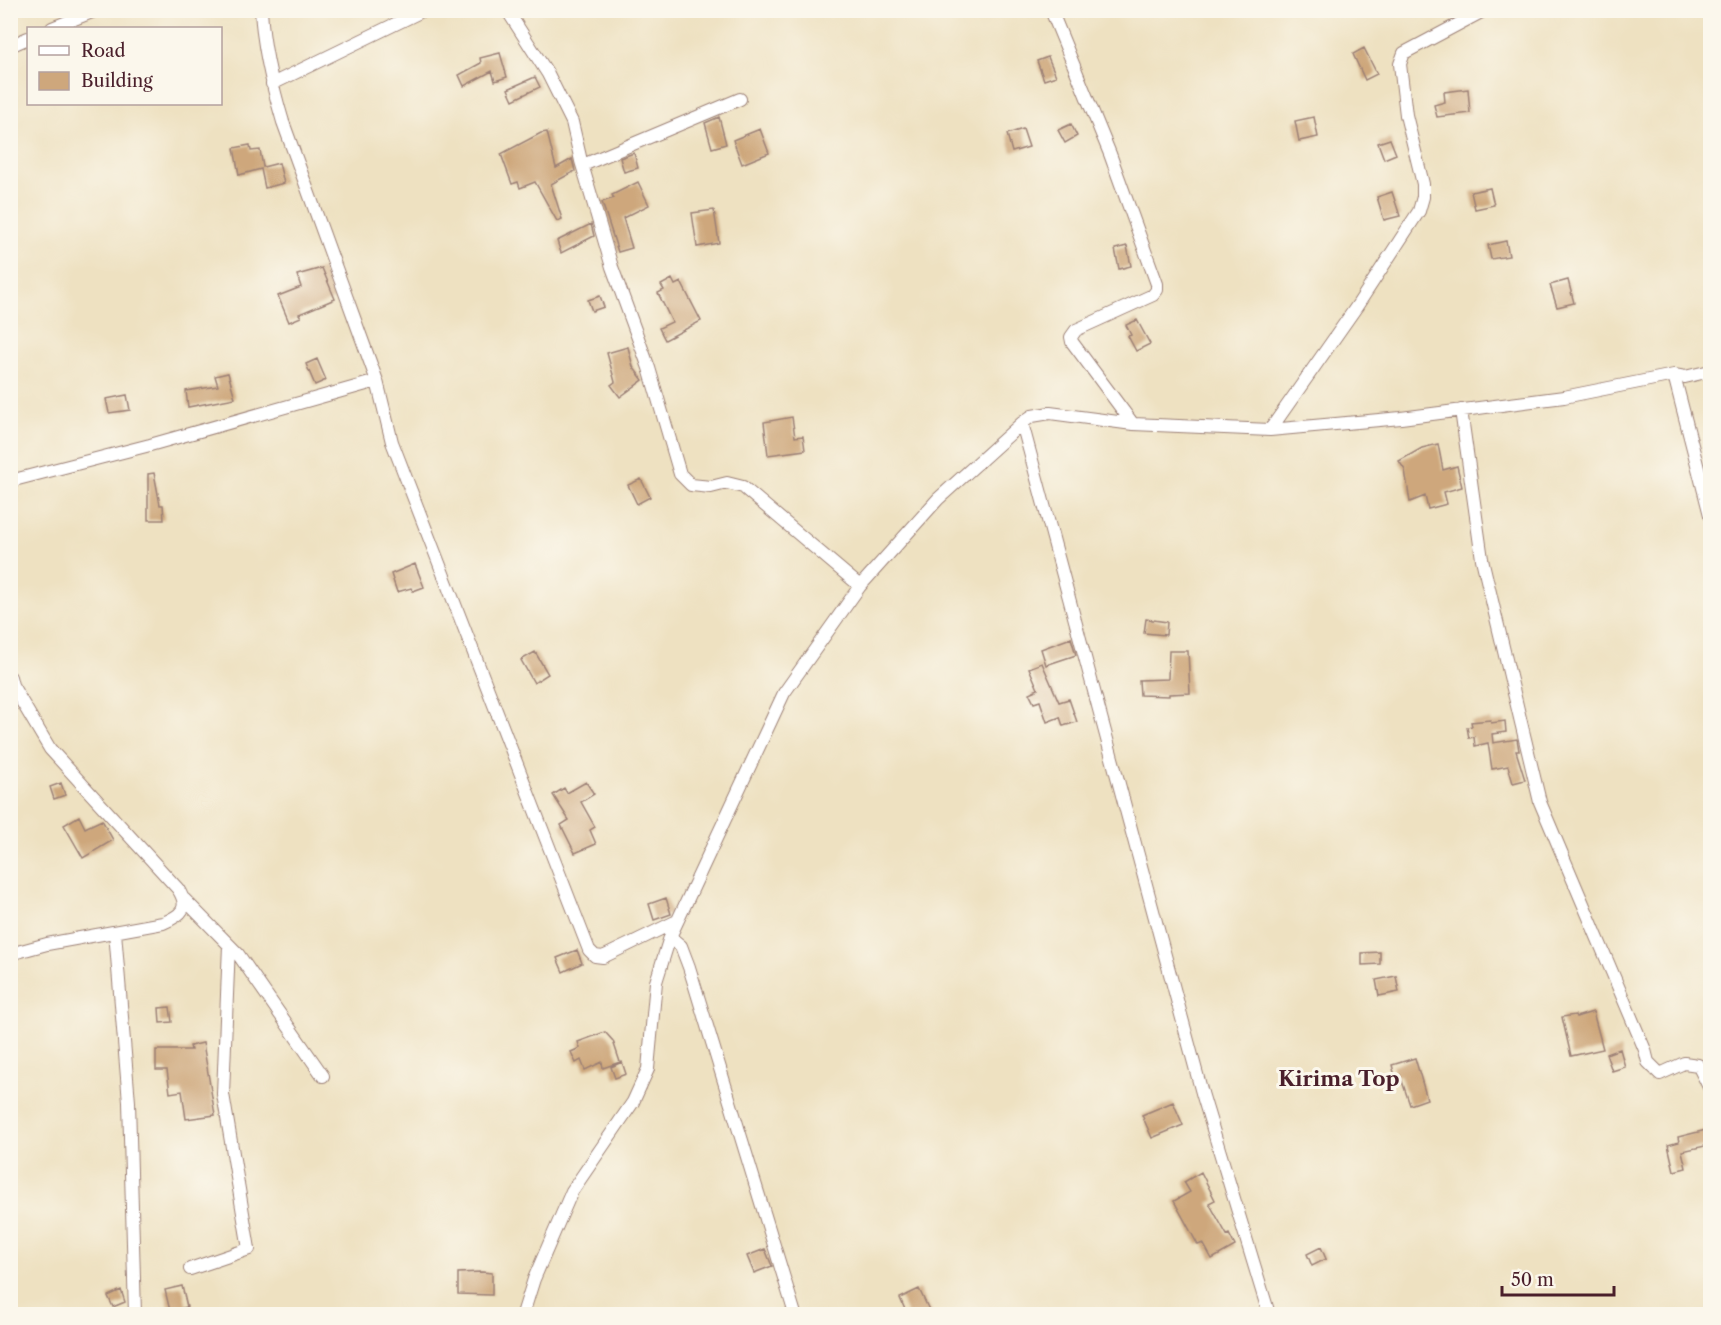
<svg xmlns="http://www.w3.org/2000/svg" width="1721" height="1325" font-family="'Libre Caslon Text',serif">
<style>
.building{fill:#cea77c}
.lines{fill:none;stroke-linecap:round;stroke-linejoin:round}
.street-casing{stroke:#9c8076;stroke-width:14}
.street{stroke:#fff;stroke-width:12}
.labels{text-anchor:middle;stroke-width:6;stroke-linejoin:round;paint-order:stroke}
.quarter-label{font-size:21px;font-weight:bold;fill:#4a1f2b;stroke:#fbf7ec}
</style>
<rect width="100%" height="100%" fill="#fbf7ec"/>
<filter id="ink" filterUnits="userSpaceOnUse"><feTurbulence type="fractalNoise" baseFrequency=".0167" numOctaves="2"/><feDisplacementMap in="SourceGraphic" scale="12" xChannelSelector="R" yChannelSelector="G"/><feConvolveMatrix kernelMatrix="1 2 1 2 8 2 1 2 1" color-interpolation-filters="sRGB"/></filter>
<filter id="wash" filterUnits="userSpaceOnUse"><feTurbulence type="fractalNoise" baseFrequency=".008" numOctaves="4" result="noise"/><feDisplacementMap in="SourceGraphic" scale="24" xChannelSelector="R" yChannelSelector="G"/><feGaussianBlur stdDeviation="1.35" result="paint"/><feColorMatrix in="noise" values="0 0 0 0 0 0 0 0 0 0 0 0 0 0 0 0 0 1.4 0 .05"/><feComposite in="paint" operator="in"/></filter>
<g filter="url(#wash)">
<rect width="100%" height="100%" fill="#eee1c1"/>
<g id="blocks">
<!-- building -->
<path class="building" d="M1364,48l13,26 -12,6 -12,-26z
M500,53l7,24 -12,4 -3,-10 -28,15 -5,-11 22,-12 -1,-5z
M1048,57l8,19 -12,4 -7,-19z
M535,77l5,10 -27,13 -5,-11z
M1468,89l2,24 -33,4 -3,-12 11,-3 -1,-10z
M719,117l7,27 -14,4 -7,-25z
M1314,117l4,20 -19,4 -4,-20z
M1071,124l6,12 -12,7 -7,-13z
M760,129l9,24 -27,11 -9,-24z
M1023,129l6,18 -17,5 -5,-18z
M547,132l9,36 16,-9 3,12 -24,13 11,35 -5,2 -22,-39 -15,6 -2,-6 -6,2 -11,-30 40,-21z
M1390,139l6,15 -12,5 -6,-16z
M250,145l1,6 9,-1 3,17 16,-4 5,20 -19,5 -4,-19 -22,6 -5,-27z
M634,153l4,15 -14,4 -4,-14z
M638,182l11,23 -26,13 9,30 -14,4 -16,-50 12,-4 -2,-3z
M1490,188l4,17 -19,4 -4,-17z
M1392,192l8,24 -16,4 -7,-23z
M714,210l5,33 -22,4 -5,-34z
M591,224l3,12 -33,17 -4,-12z
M1506,241l3,15 -18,3 -3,-14z
M1127,246l4,20 -12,3 -4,-20z
M322,268l13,31 -36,15 2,3 -12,5 -11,-26 23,-9 -4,-12z
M672,279l3,6 6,-3 20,39 -36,19 -6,-12 13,-6 -14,-29 6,-3 -3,-5z
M1568,280l6,23 -17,4 -7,-22z
M600,296l4,11 -12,4 -4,-11z
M1137,320l13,24 -14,7 -8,-15 3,-1 -5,-10z
M628,347l5,20 10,13 -23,17 -9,-12 4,-3 -8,-29z
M317,359l9,21 -11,5 -9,-21z
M228,373l7,25 -47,9 -2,-16 32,-5 -3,-10z
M127,395l3,15 -21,3 -3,-14z
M792,417l3,20 8,-1 2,14 -37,5 -4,-33z
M1438,444l5,26 14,-4 5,21 -18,5 3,12 -19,5 -3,-13 -15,6 -5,-32 -6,-9 23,-13z
M154,473l6,32h3l1,15h-16v-46z
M641,479l9,18 -13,7 -9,-19z
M415,564l9,23 -11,4 -2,-3 -14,4 -6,-18z
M1146,619l21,3 -1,13 -22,-2z
M1071,638l5,17 -30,10 -5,-16z
M1169,651h19l2,42 -21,1v2l-29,-1 -1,-15 29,-1z
M535,652l13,22 -14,9 -13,-23z
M1042,663l17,39 10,-3 8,23 -14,4 -3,-9 -13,5 -7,-21 -6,2 -5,-10 9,-4 -9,-21z
M1490,720l1,3 14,-2 1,11 -14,2 1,9 24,-4 2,12h-3l9,29 -12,3 -5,-17 -16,3 -4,-26 -13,3 -1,-9 -5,1 -2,-11 5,-1 -1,-4z
M586,782l8,12 -13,8 14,25 -5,3 6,14 -21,9 -14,-28 8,-5 -16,-25 11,-7 3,5z
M61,783l4,12 -11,4 -4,-12z
M79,816l6,12 17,-8 11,20 -30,18 -19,-33z
M666,898l5,16 -17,6 -5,-16z
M577,950l5,13 -19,9 -6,-14z
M1380,952v12l-18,1v-12z
M1396,976l3,16 -20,4 -3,-16z
M170,1007l2,15 -12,1 -1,-15z
M1593,1012l10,37 -32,7 -9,-39 13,-2 1,2z
M605,1032l8,9 7,21 -17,6 -1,-6 -17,8 -4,-10 -5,3 -5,-11 9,-4 -2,-6z
M203,1043l12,72 -29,4 -4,-28 -12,2 -3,-23h-11v-20h35l-1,-4z
M1620,1049l5,18 -13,4 -6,-17z
M1415,1058l12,41 -17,6 -10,-30 -5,1 -3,-11z
M622,1062l4,12 -11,4 -4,-11z
M1173,1102l10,23 -31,13 -10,-23z
M1710,1129v16l-28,6 4,17 -12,3 -6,-26 11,-3 -1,-5z
M1201,1172l14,28 -6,3 18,32 2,-1 6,12 -23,13 -9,-16 -5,2 -24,-44 16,-9 -6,-10z
M1321,1247l5,12 -14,7 -5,-12z
M765,1249l7,17 -18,7 -7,-17z
M482,1272l10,1v22l-34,-1v-21z
M182,1286l5,21 -17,4 -5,-21z
M919,1289l12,25h-24l-7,-16z
M121,1290l4,12 -12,5 -5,-11z"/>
</g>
</g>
<g filter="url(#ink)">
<use href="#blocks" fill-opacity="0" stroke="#9c8076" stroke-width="1.5"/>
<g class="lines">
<defs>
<path id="street" d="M261,10c2,39 11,75 22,112l94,259 15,61 197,508 6,6 8,1 74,-36
M507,10l41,64 24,48 9,39 31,106 37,101 31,106 11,11 20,2 16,-4 16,4 117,99
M1051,10l59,144 47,130v6l-4,5 -77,35 -5,7 1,5 61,82
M52,28l45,-18
M10,46l18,-8
M272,84l152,-74
M583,165l157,-66
M1674,375l36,140
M1461,410l21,149 58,243 105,248 3,12 12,12 24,-11 14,2 12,24
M1022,423l180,670 67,221
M1270,430l87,-124 62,-95 4,-14v-13l-17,-69 -6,-51 4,-11 81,-43
M10,481l140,-36 227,-64
M10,677l2,8 38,64 128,140c12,19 4,26 -15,34l-116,21 -37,10
M184,899l54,55 85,122
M115,932l14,170 6,212
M670,937l11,9 8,21 106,347
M190,1269l59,-20 -26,-155 6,-149
M523,1314l11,-35 38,-88 61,-89 15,-33 8,-87 14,-45 114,-244 76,-107 78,-87 84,-76 10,-7 18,-3 83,11 137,6 131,-12 163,-21 110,-22 11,2 25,-6"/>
</defs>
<!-- street casing -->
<use href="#street" class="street-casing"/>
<!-- street -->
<use href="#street" class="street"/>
</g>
</g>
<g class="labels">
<!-- quarter labels -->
<g class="quarter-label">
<text x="1339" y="1086">Kirima Top</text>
</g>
</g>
<!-- margin -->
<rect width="1721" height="1325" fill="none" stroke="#fbf7ec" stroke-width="36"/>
<!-- legend -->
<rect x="27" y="27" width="195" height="78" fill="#fbf7ec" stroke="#b4a19f" stroke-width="1.5"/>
<rect x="39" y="46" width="30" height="9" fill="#ffffff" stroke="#b4a19f" stroke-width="1.5"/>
<text x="81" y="57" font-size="18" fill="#4a1f2b">Road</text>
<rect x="39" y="72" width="30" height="18" fill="#cea77c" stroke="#b4a19f" stroke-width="1.5"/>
<text x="81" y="87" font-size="18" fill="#4a1f2b">Building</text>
<!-- scale -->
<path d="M1502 1286v9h112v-9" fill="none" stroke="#4a1f2b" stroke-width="3"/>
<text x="1511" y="1286" font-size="18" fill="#4a1f2b" stroke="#fbf7ec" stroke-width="4.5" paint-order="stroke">50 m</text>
</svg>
